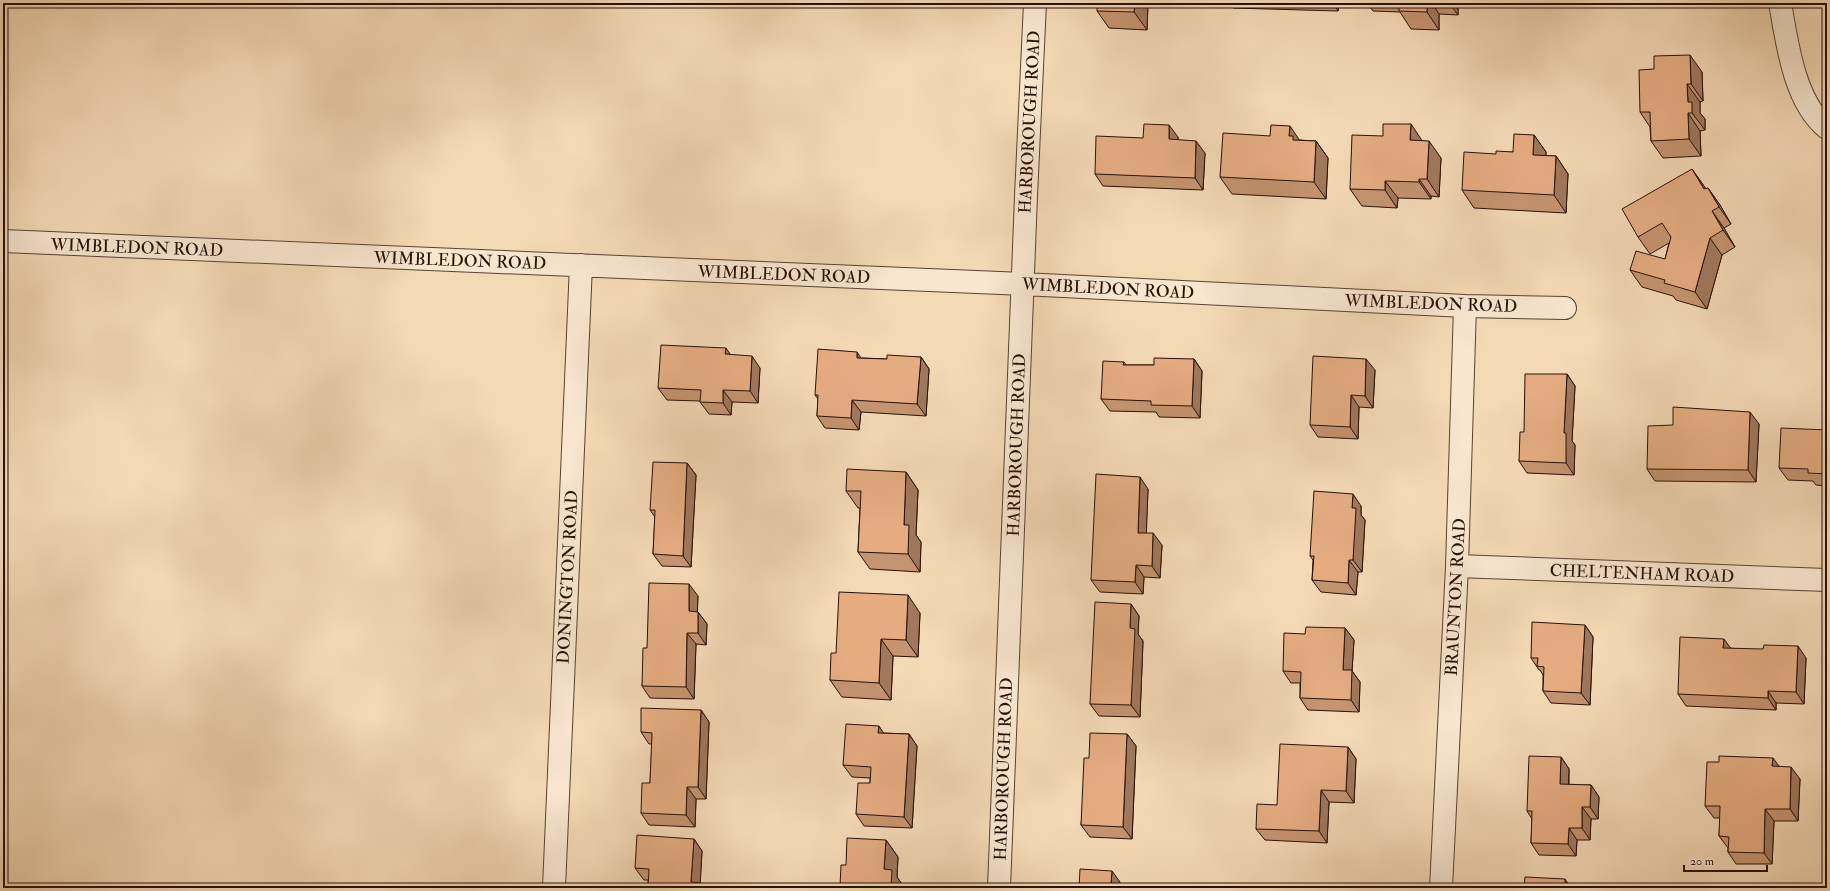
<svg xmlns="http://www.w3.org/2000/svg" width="1830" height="891" font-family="'IM FELL Double Pica',serif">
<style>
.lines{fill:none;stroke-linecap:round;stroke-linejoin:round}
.minor-casing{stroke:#5a4232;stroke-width:24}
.minor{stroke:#f8e6cf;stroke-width:22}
.wall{fill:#c59470;stroke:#261007}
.shaded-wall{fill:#a0785b;stroke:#261007}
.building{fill:#e5ac82;stroke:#261007}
.labels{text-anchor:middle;stroke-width:4;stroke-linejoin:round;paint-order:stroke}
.street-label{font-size:17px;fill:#261007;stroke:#f8e6cf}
</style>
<rect width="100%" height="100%" fill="#f4d9b5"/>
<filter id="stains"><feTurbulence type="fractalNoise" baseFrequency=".005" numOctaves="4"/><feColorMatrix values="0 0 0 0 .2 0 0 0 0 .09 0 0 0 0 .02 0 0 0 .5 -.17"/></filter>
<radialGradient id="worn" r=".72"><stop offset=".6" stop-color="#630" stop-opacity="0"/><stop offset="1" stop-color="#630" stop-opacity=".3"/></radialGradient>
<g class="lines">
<defs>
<path id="minor" d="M1780,3c7,39 14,99 47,125
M3,241l1020,43 442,22 100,2
M1457,566l370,14
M554,888l27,-623
M999,888l27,-692 9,-193
M1441,888l16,-322 8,-260"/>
</defs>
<!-- minor casing -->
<use href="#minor" class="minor-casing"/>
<!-- minor -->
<use href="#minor" class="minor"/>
</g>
<!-- wall -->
<path class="wall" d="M1148,3l-1,27 -38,-2 -12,-17z
M1229,3h110l-1,8 -105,-3z
M1367,3h91v12l-19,-1v16l-28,-1 -11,-17 -27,-1z
M1487,3h90v4l-89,-3z
M1702,72l1,29 -3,1v11l5,6v11l-5,1 1,25 -38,2 -12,-17 -1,-14 -10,-15z
M1534,135l12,17v4h10l12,18 -2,39 -92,-5 -12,-18 34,-36 17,-2z
M1178,137v3l27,13 -2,37 -100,-4 -8,-12 48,-36z
M1299,140l17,1 12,17 -2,41 -94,-5 -12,-17z
M1422,140l19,18 -2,39 -8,-1v3l-33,-1 -1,10 -35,-2 -12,-17z
M1692,169l14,20 2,-1 12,17 11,19 -7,4 11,19 -13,8 -15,54 -31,-9 -3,-4 -31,-9 -12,-17 35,-11 4,-16 -19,11 -12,-17z
M730,355l30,13 -2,35 -26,-1 -1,13 -22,-1 -9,-12v-1l-33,-1 -9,-12z
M921,357l8,12 -3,47 -65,-4 -2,18 -34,-2 -8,-12 1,-17 -3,-4 47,-37 25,1z
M1194,359l8,12 -2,47 -41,-1 -3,-5 -46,-1 -9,-12 23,-37 2,3h28z
M1375,370l-2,38 -14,-1 -1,32 -40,-2 -8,-12z
M1567,374l8,12 -3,55 3,4 -1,30 -47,-2 -8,-12 5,-29z
M1759,424l-3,58 -101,-1 -8,-12 26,-44z
M1827,430v56l-11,-1 -3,-4 -25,-1 -9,-12z
M687,463l9,12 -5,92 -29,-1 -9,-12 2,-37 -5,-7z
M906,472l12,18 -2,45 5,7 -1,30 -50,-3 -12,-17 2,-44h-2l-12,-17z
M1148,489l-2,44 16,12 -2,33 -16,-1 -1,17 -43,-2 -9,-12z
M1361,506v9l4,5 -3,52h-4l-2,23 -35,-3 -9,-12 1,-20 -3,-4z
M698,596l-1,16h1l9,12 -1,21 -10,-1 -2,55 -44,-1 -8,-12 5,-38z
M1131,604l8,12 -1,18 5,7 -3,76 -41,-1 -9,-12z
M920,613l-2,44 -25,-1 -2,44 -49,-3 -12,-17 6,-27z
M1585,625l8,12 -3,68 -39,-2 -8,-12v-16l-3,-5h-1l-8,-12z
M1345,628l9,12 -2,31 8,11 -1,30 -51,-2 -8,-12v-15h-9l-8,-12 22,-37z
M1730,648l76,10 -2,46 -28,-1v7l-90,-4 -8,-12z
M701,710l8,12 -3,77h-10l-1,28 -46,-2 -8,-12 9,-30 2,-39h-3l-8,-12z
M883,733l26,1 8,12 -5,82 -48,-2 -8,-12 14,-31v-5l-18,-1 -9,-12z
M1127,734l9,12 -4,93 -42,-2 -9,-12 8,-67z
M1348,747l8,12 -2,44 -25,-1 -2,41 -62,-3 -9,-11 21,-24z
M1561,757l8,12v16h22l8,12 -1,22h-7l-1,21h-13l-1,16 -37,-1 -8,-12 1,-24 -5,-8z
M1779,766l21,13 -2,42h-24l-2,43h-36l-8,-12v-4l-9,-12 1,-18h-6l-9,-12z
M694,839l8,12 -2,31 1,1 4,5h-57v-8h-4l-9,-12z
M886,840l12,17 -1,20 7,10v1h-63l-1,-2 6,-21z"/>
<!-- shaded-wall -->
<path class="shaded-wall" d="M1135,3h13l-1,27 -13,-18z
M1333,3h6l-1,8z
M1427,3h5l7,11v16l-12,-18z
M1449,3h9v12z
M1690,55l12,17 1,29 -12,-17z
M1687,84l13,18v11l5,6v11l-13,-17 -4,-11z
M1688,113l12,18 1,25 -12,-17z
M1411,124l12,18 -13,-2z
M1169,125l9,12 -1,14 -8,-12z
M1290,126l12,18v5l-13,-13z
M1534,135l12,17 -1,20 -12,-17z
M1196,141l9,12 -2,37 -8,-12z
M1316,141l12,17 -2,41 -12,-17z
M1429,141l12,17 -2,39 -12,-18z
M1556,156l12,18 -2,39 -12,-18z
M1692,169l12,17 13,21 -13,-18z
M1419,179l12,17v3l-12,-17z
M1385,181l13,17 -1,10 -12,-18z
M1708,188l12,17 11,19 -12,-17z
M1712,211l12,17 11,19 -12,-17z
M1710,238l12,17 -15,54 -12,-17z
M726,348l8,12 -9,-6z
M857,352l8,12 -8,-6z
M752,356l8,12 -2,35 -8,-12z
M921,357l8,12 -3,47 -9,-12z
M1194,359l8,12 -2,47 -8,-12z
M1366,359l9,11 -2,38 -8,-12z
M1567,374l8,12 -3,55 3,4 -1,30 -8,-12 -2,-30z
M723,390l9,12 -1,13 -8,-12z
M1351,395l8,12 -1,32 -8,-12z
M852,400l9,12 -2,18 -8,-12z
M1750,412l9,12 -3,58 -8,-12z
M687,463l9,12 -5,92 -8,-11z
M906,472l12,18 -2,45 5,7 -1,30 -12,-18 -4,-29z
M1140,477l8,12 -2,56 -8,-12z
M1353,494l8,12v9l4,5 -3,52 -9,-12 -1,-52z
M1153,533l9,12 -2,33 -8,-12z
M1349,560l9,12 -2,23 -8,-12z
M1136,565l8,12 -1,17 -8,-12z
M689,584l9,12 -1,27 -8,-12z
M908,595l12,18 -2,44 -12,-17z
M1131,604l8,12 -1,18 5,7 -3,76 -9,-12 -1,-77z
M698,612l9,12 -1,21 -8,-12z
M1585,625l8,12 -3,68 -9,-12z
M1345,628l9,12 -2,31 8,11 -1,30 -8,-12 -8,-30z
M687,633l9,11 -2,55 -8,-12z
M881,639l12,17 -2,44 -12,-17z
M1724,639l8,11 -9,-2z
M1798,646l8,12 -2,46 -8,-12z
M1768,691l8,12v7l-8,-12z
M701,710l8,12 -3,77 -8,-12z
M879,726l8,12 -9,-5z
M909,734l8,12 -5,82 -8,-11z
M1127,734l9,12 -4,93 -9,-12z
M1348,747l8,12 -2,44 -8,-12z
M1561,757l8,12 -1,27 -8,-12z
M1773,758l8,11 -9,-3z
M1791,767l9,12 -2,42 -8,-12z
M1591,785l8,12 -1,22 -8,-12z
M687,787l9,12 -1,28 -9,-12z
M1321,790l8,12 -2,41 -8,-12z
M1582,807l9,12 -1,21 -8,-12z
M1765,809l9,12 -2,43 -8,-11z
M1569,828l8,12 -1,16 -8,-12z
M694,839l8,12 -2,37 -9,-6z
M886,840l12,17 -1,20 7,10v1h-13l-7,-19z
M1112,871l8,11v6l-9,-4z
M1565,879l6,9h-6z
M701,883l4,5h-4z"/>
<!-- building -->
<path class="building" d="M1097,3h38l-1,9 -37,-1z
M1399,3h28v9l-28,-1z
M1690,55l1,29h-4l1,18h4v11h-4l1,26 -38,2 -1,-29h-10l-1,-42 15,-1v-13z
M1144,124l25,1v14l27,2 -1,37 -100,-4 1,-38 47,2z
M1383,124h28l-1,16 19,1 -2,38h-8v3l-34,-1v9l-35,-1 2,-54 31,1z
M1271,125l19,1 -1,10h4v4l23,1 -2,41 -94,-5 3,-44 47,3z
M1514,134l20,1 -1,20 23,1 -2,39 -92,-5 2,-38 32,2v-3l17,1z
M1692,169l12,20 4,-1 11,19 -7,4 11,19 -13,8 -15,54 -31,-9 1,-3 -35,-10 6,-19 29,8 6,-22 -9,-14 -24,14 -16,-28z
M661,345l65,3 -1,6 27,2 -2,35 -27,-1v13l-23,-1 1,-12 -43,-2z
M818,349l39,3v6l30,1v-4l34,2 -4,47 -65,-4 -1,18 -34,-2 1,-21h-3z
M1313,356l53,3 -1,37 -14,-1 -1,32 -40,-2z
M1154,358l40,1 -2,47 -41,-1v-4l-50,-2 2,-38 21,1 -1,3h31z
M1525,374h42l-3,59h2v30l-47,-2 1,-29h4z
M1673,407l77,5 -2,58 -101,-1 1,-43 25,-1z
M1781,428l46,2v44l-19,-1v-4l-29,-1z
M653,462l34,1 -4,93 -30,-2 2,-44h-5z
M847,469l59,3 -2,53h5l-1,29 -50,-2 3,-61h-15z
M1096,474l44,3 -2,56h15l-1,33 -16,-1 -1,17 -44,-2z
M1314,491l39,3 -1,14h4l-3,52h-4l-1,23 -36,-3 2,-24h-4z
M649,583l40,1v27l9,1v21h-11l-1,54 -44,-1 1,-38h4z
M839,592l69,3 -2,45 -25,-1 -2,44 -49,-3 1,-27h5z
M1095,602l36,2 -1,24 5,1 -4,76 -41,-1z
M1532,622l53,3 -4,68 -38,-2 1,-24 -7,-1 1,-8h-7z
M1306,627l39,1 -2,42h9l-1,30 -51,-2 1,-26 -18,-1 1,-38 21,1z
M1680,637l44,2 -1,9 40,1 1,-4 34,1 -2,46 -28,-1v7l-90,-4z
M641,708l60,2 -3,77h-11l-1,28 -45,-2 1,-30h8l2,-50 -11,-1z
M846,724l33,2 -1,7 31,1 -5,83 -48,-3 2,-31h12l1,-16 -28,-2z
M1090,733l37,1 -4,93 -42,-2 3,-67h5z
M1280,744l68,3 -2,44 -25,-1 -2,41 -63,-2 1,-25 20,1z
M1529,756l32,1 -1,27 31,1 -1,22h-8v21h-13l-1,16 -37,-1 1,-32h-5z
M1719,756l54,2 -1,8 19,1 -1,42h-25l-1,44 -36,-1 1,-15 -10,-1 1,-30h-15l2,-44h12z
M637,835l57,4 -3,43 10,1v5h-53l1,-19 -14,-1z
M847,838l39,2 -2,29 8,1 -1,18h-46l1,-2h-6l1,-21h5z
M1080,869l32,2 -1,13 17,1 -1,3h-48z
M1525,877l40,2v9h-41z
M1733,885l54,3h-54z"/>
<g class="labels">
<!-- street labels -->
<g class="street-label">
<text transform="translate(1029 122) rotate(-87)" y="6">HARBOROUGH ROAD</text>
<text transform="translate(137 247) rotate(2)" y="6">WIMBLEDON ROAD</text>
<text transform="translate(460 260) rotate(2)" y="6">WIMBLEDON ROAD</text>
<text transform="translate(784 274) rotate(2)" y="6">WIMBLEDON ROAD</text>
<text transform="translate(1108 288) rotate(3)" y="6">WIMBLEDON ROAD</text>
<text transform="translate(1431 303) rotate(2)" y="6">WIMBLEDON ROAD</text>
<text transform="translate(1016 445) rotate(-88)" y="6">HARBOROUGH ROAD</text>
<text transform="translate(1642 573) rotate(2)" y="6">CHELTENHAM ROAD</text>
<text transform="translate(567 577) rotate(-87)" y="6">DONINGTON ROAD</text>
<text transform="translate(1455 597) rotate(-87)" y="6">BRAUNTON ROAD</text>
<text transform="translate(1003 769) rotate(-88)" y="6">HARBOROUGH ROAD</text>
</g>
</g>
<!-- margin -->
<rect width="1830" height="891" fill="none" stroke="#f4d9b5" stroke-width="16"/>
<rect x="4" y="4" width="1822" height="883" fill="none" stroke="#261007" stroke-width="2"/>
<rect x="8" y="8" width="1814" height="875" fill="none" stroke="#261007"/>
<!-- scale -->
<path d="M1684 865v6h83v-6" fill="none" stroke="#261007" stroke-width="2"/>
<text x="1690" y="865" font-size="12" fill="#261007" stroke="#f8e6cf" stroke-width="3" paint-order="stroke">20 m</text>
<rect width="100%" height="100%" filter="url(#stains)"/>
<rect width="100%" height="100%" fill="url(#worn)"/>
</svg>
